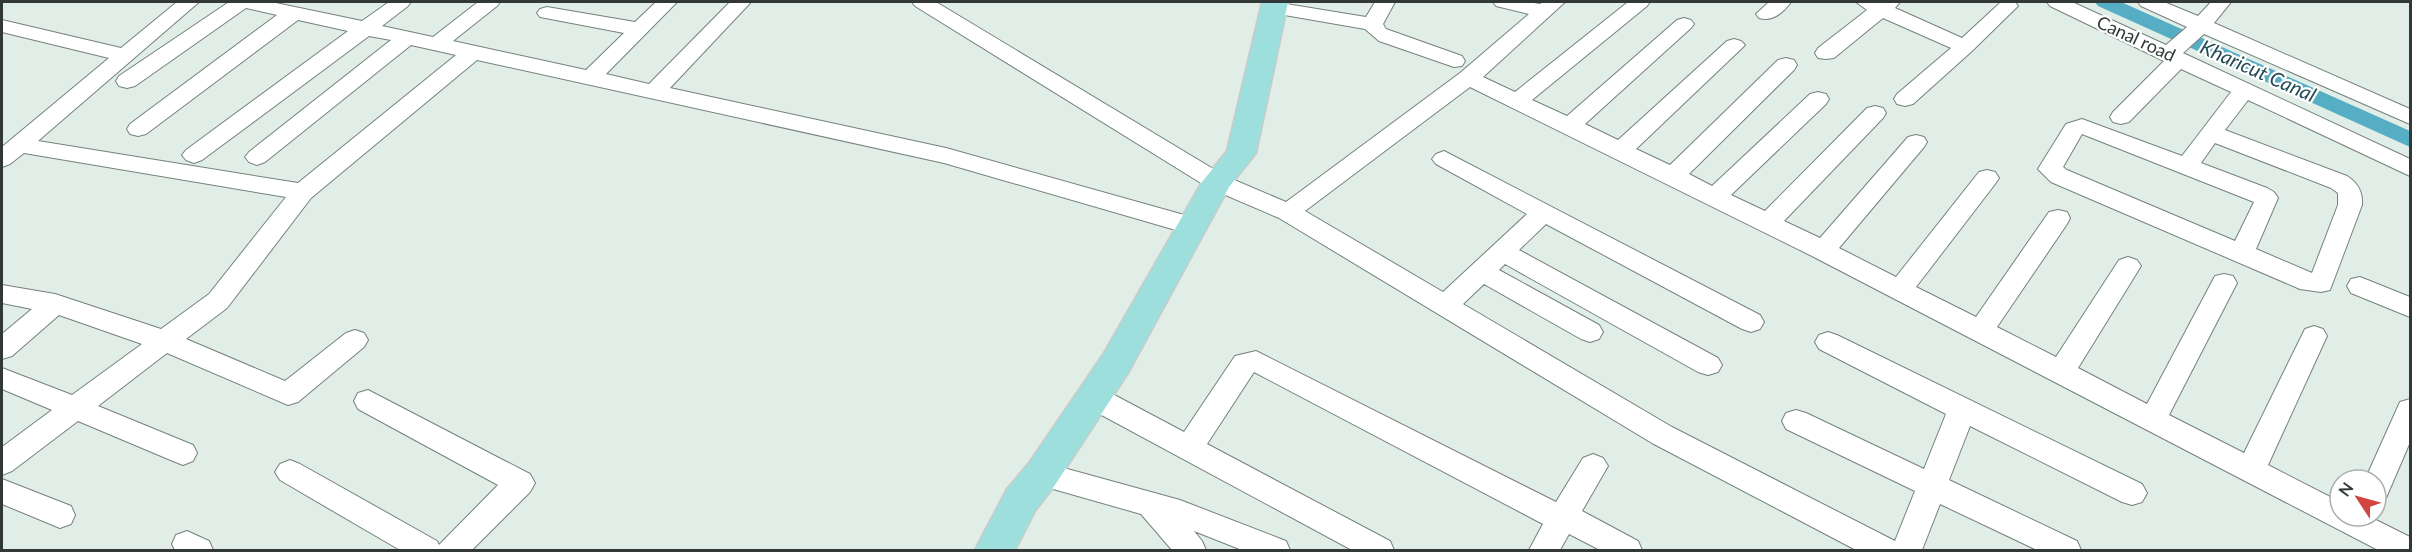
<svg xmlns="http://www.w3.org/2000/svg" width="2412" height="552" font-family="Lato,sans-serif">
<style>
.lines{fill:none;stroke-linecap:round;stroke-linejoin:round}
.canal{fill:#56aec5;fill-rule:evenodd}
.minor-casing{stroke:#75827b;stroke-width:2}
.major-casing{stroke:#cacbca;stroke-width:3}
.minor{fill:#fff;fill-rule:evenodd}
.major{fill:#9ddfdc;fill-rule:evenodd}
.labels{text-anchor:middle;stroke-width:4.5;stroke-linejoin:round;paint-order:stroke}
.street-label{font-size:18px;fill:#323835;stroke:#fff}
.water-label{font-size:20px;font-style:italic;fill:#244b56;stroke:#fff}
</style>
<rect width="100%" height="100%" fill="#e0eee7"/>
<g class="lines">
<!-- canal -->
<path class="canal" d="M2095,2h26l289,129v16l-312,-141z"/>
<defs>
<path id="minor" d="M177,2h22l-161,139 260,42 158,-128 -45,-10 -146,117 -8,3 -8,-3 -4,-5 4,-5 142,-112 -22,-4 -167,124 -8,3 -8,-3 -4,-5 4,-5 162,-119 -50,-11 -152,114 -8,2 -8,-2 -3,-5 3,-5 147,-109 -31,-7 -111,78 -8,2 -8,-2 -3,-5 3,-5 110,-74h42l91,19 27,-19h22l-3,4 -26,20 51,11 45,-35h22l-3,4 -44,35 133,29 38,-37 -84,-16 -3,-4 3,-4 7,-2 88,15 21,-20h21l-71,72 43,10 81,-82h21l-81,86 276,60 256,72 3,6 -3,6 -9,3 -249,-72 -467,-103 -166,138 -84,110 -41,31 99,42 61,-48 9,-3 9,3 4,7 -4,7 -66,55 -10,3 -121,-52 -69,53 95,39 4,8 -4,8 -10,4 -10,-4 -95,-40 -66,50 -10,4v-28l50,-37 -50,-21v-21l70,27 70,-51 -83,-29 -47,41 -10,3v-25l30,-25 -30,-6v-18l53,9 106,35 48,-35 77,-97 -262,-44 -14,11 -8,3v-20l107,-89 -107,-26v-12l119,28z
M912,2h24l289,174 61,26 174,-129 69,-59 -33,-8 -3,-4h35l12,2 3,-2h22l-82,75 32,15 113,-90h22l-3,4 -115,94 35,16 110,-96 7,-2 7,2 3,4 -3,4 -106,96 33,16 109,-99 7,-2 7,2 4,4 -4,4 -105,100 34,16 108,-105 8,-2 8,2 3,5 -3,5 -105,104 23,12 98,-92 8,-2 8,2 3,5 -3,5 -95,91 34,16 102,-103 8,-2 8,2 3,5 -3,5 -99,103 36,17 88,-101 8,-2 8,2 3,5 -3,5 -85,101 57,29 83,-105 8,-2 8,2 4,6 -4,6 -79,103 60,30 73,-105 9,-2 9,2 3,6 -3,6 -70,103 59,30 63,-97 9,-3 9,3 4,6 -63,102 69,36 68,-128 9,-2 9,2 4,7 -68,132 75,38 61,-124 9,-3 9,3 4,7 -59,129 72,37v14h28l42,21v13h-32l-566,-294 -342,-169 -165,124 138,81 84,-78 -91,-50 -4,-5 4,-5 8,-3 316,164 4,7 -4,7 -9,3 -9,-3 -196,-105 -27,26 199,108 4,7 -4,7 -10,3 -10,-3 -193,-108 -6,6 100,55 4,7 -4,7 -9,3 -9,-3 -97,-55 -21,20 209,123 223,114 20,-50 -129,-62 -4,-8 4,-8 10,-3 10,3 118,56 22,-55 -127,-65 -4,-7 4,-7 9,-3 9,3 305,149 5,9 -5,9 -10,3 -10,-3 -152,-76 -21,54 128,61 4,9h-44l-97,-46 -18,46h-66l-204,-107 -373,-225 -70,-30 -294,-182z
M1274,2l92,15 9,-15h20l-12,22 3,5 76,27 3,5 -3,5 -8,1 -75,-26 -14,-12 -98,-17 -3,-4 3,-4z
M1769,2h22c-8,11 -19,20 -32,16l-3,-4z
M1856,2h44l-5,6 67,30 39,-36h14l3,4 -46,45 -59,53 -8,2 -8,-2 -3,-5 3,-5 54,-46 -68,-30 -49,40 -8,1 -8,-1 -3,-5 3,-5 49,-38z
M2047,2h25l94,43 21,-18 -46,-21 -3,-4h26l34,14 13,-14h20l-17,21 196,86v15l-206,-90 -21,19 227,106v17l-162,-76 -23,30 122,46c11,7 16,16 15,29l-32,85 -9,2 -21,-3 -249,-107 -13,-13 28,-45 16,-5 100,37 49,-64 -50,-23 -52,53 -8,2 -8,-2 -3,-5 3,-5 51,-51 -114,-55zM2082,134l172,68 -19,39 -168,-71 -4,-3zM2215,143l116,45 7,5v12l-26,68 -56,-24 22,-51 -4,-6 -7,-4 -66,-25z
M2360,277l50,20v20l-59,-24 -4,-7 4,-7z
M1256,351l300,151 27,-44 10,-4 10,4 5,8 -26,45 56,30 4,9h-42l-31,-16 -9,16h-31l14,-26 -289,-152 -47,72 183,97 4,9h-42l-269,-145 -4,-8 4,-8 10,-3 10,3 81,43 51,-76z
M368,390l162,84 5,9 -5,9 -58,58h-72l-120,-70 -5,-8 5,-8 10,-4 10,4 137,77 2,4 59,-60 -140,-76 -4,-8 4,-8z
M2410,399v43l-24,56 -10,3v-21h-11l35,-78z
M1042,462l138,38 106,41 4,9h-48l-48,-19 8,10 4,9h-34l-31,-36 -109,-31 -5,-9 5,-9z
M2,479l69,27 4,9 -4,9 -11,4 -58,-24z
M187,531l22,10 4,9h-38l-3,-6 4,-9z"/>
<path id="major" d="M1262,2h26l-32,151 -27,34 -101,186 -73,112 -20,26 -20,39h-40l32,-61 22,-26 75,-110 98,-171 25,-31z"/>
</defs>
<!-- minor casing -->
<use href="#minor" class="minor-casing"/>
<!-- major casing -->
<use href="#major" class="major-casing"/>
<!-- minor -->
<use href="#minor" class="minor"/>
<!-- major -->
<use href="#major" class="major"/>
</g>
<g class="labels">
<!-- street labels -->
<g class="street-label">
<text transform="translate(2136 39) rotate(25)" y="6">Canal road</text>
</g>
<!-- water labels -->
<g class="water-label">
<text transform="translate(2258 71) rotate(24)" y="7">Kharicut Canal</text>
</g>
</g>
<!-- border -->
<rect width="2412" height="552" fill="none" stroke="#323835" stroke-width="6"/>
<!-- north arrow -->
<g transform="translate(2358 498) rotate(306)"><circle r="28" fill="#ffffff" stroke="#adafae" stroke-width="1.5"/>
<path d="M0-4.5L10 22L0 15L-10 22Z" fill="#d2443f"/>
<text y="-9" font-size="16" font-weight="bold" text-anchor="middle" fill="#323835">N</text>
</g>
</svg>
